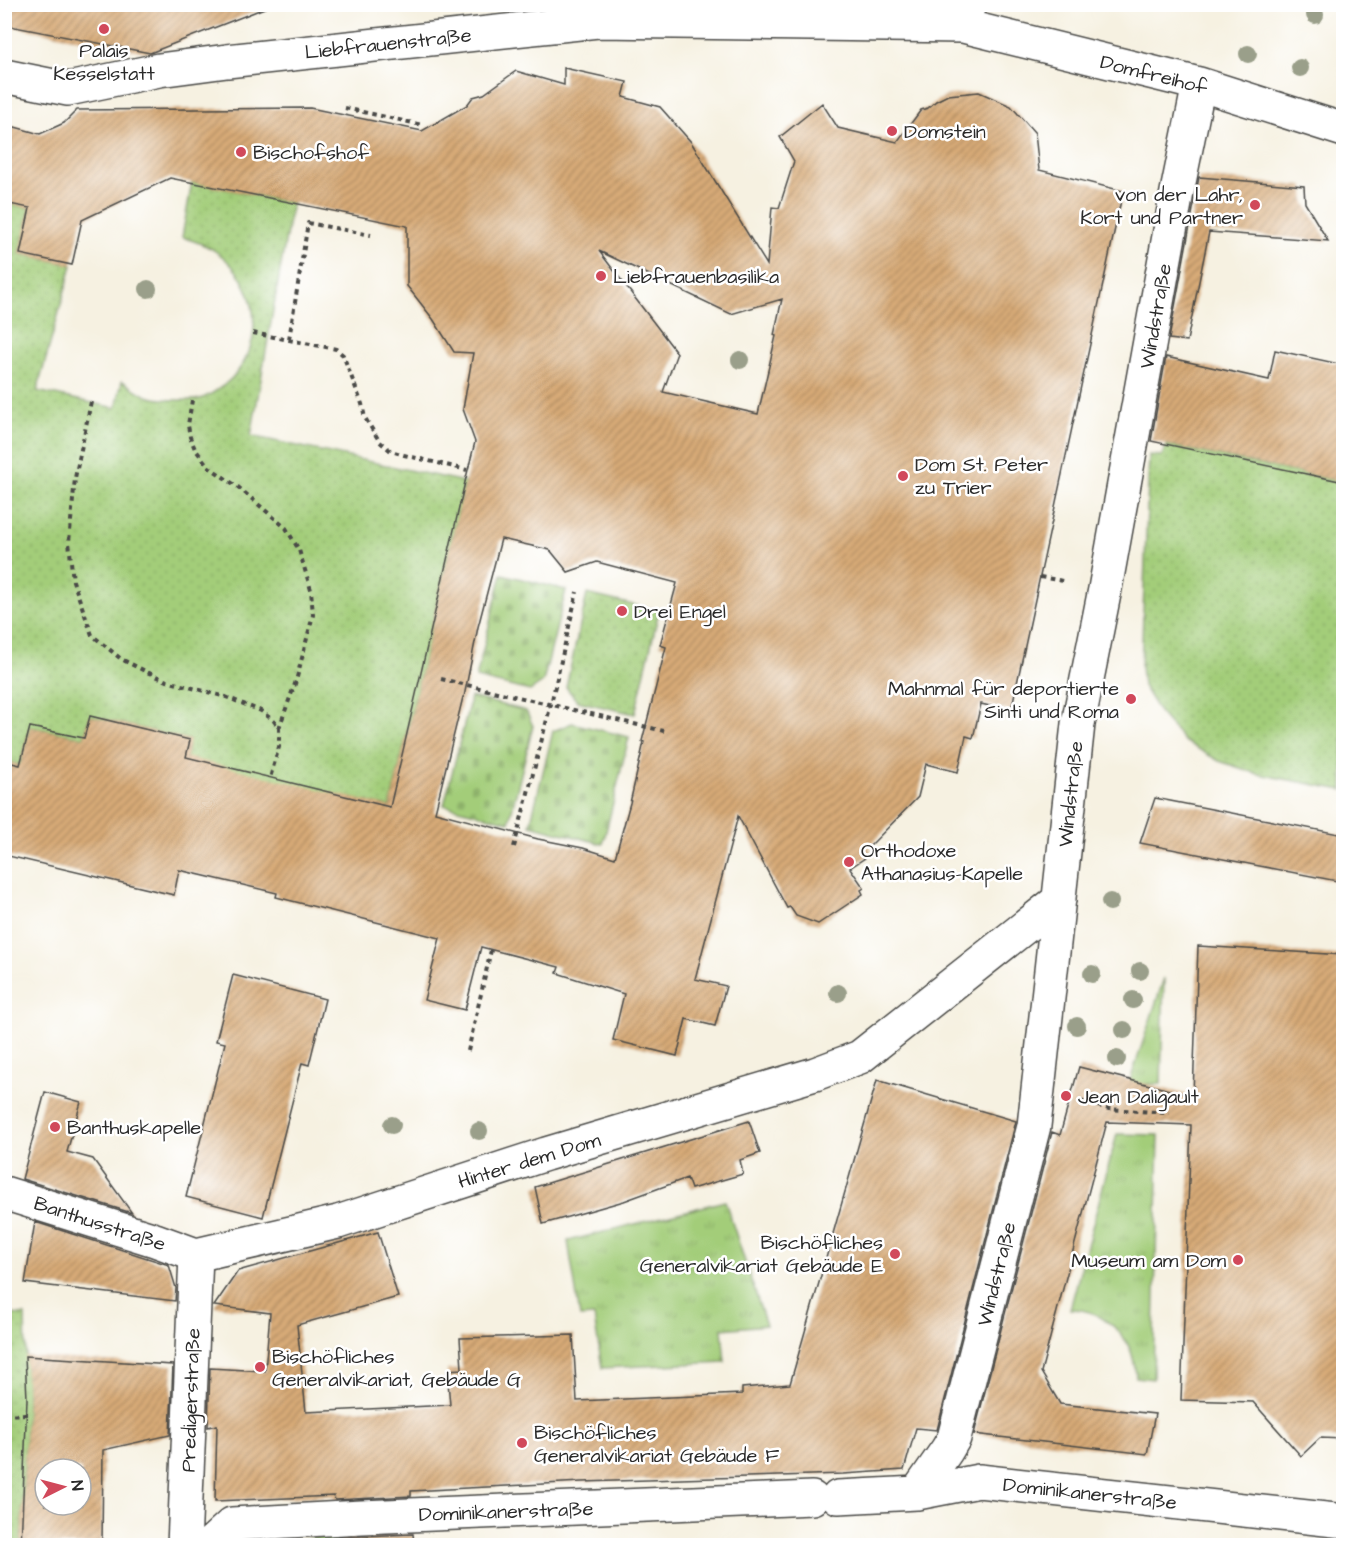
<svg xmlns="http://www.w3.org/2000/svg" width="1348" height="1550" font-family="'Architects Daughter',sans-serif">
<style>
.grass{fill:url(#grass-tufts);stroke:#677c52;stroke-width:1.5}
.cemetery{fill:url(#cemetery-stones);stroke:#677c52;stroke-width:1.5}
.garden{fill:url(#garden-dots);stroke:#677c52;stroke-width:1.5}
.building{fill:url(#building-hatch);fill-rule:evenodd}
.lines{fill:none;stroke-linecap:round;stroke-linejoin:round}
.minor-casing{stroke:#494946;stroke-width:36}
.path{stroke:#494946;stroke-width:4;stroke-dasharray:4.5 4.5;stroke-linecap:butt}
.minor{stroke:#fff;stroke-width:33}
.tree{fill:#9a9f8a}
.poi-dot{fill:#d1495b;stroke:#fff;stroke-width:2}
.labels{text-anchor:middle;stroke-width:5;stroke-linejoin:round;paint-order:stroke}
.street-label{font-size:20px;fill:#2b2b2b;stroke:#fff}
.poi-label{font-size:20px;fill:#2b2b2b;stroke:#fff;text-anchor:start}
</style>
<defs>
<pattern id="grass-tufts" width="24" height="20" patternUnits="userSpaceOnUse" patternTransform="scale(1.5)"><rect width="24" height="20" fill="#a3cd79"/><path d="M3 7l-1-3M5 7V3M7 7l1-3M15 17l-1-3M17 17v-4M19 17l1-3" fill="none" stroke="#8cb069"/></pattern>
<pattern id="cemetery-stones" width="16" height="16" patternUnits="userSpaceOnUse" patternTransform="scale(1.5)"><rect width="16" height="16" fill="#a3cd79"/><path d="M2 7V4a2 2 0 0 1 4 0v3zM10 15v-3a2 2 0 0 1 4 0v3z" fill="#8cb069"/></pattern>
<pattern id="garden-dots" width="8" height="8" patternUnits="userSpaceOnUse" patternTransform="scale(1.5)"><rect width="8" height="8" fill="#a3cd79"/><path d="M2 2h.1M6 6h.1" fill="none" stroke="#8cb069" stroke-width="1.8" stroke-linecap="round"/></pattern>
<pattern id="building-hatch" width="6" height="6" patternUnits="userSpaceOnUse" patternTransform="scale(1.5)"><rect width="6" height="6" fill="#d7aa77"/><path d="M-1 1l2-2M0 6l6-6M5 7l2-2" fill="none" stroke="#af8b62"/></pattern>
</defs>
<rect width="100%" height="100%" fill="#fff"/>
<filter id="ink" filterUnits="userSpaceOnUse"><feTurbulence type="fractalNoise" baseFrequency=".0167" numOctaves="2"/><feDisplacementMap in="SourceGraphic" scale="12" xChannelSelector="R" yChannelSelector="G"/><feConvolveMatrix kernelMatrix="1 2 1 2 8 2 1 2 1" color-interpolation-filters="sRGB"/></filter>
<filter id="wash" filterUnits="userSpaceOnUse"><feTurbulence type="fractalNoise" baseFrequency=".008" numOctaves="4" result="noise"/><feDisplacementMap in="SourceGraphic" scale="24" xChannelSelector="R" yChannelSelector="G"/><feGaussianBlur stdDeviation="1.35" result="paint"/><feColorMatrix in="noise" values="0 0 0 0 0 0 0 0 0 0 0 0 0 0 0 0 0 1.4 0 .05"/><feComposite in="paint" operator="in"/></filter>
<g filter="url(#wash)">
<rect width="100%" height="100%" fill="#f6f1e1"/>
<!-- grass -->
<path class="grass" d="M1164,978l-3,106h-32z
M1117,1134l42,1 -6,244 -17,-2c-1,-10 -2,-19 -6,-28 -9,-22 -36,-41 -60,-40z
M725,1201l41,124 -44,4 3,33 -123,6 -8,-52 -14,1 -12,-76z"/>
<!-- cemetery -->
<path class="cemetery" d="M502,574l64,16 -23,92 -13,9 -54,-13z
M471,697l55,14 7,15 -24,96 -65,-17z
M572,723l57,14 -26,107 -73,-19 23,-94z"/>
<!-- garden -->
<path class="garden" d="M192,182l100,21 -41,233 214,46 -75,325 -205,-46 4,-21 -99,-24 -6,22 -54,-11 -10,38 -15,-4v-558l25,5 -10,46 52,11 -35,126 79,17 6,-27c9,5 18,13 28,16 7,2 16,2 23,3 9,0 19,1 27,-1 10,-3 17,-9 24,-14 45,-35 37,-103 -9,-134 -10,-7 -22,-10 -33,-14z
M1167,445l176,37v308l-85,-16 -39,-13 -35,-20 -25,-29 -16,-26 -2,-19 8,-212 13,1z
M587,594l72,17 -24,103 -58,-13 -11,-14z
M4,1314l21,1 2,84 -6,146h-16z
M337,1532l2,13 -65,1 30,-6z"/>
<g id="blocks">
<!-- building -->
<path class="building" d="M4,4h262l1,3 -117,46 -146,-28z
M564,68l63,14 -4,15 37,10 31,35 76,123 5,-58 7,1 15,-47 -14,-24 42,-34 16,25 59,14 24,-32 7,-2 8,-7 12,-6 31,-3 32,14 24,27 4,37 84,21 -112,520 -30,-7 -8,34 -7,-2 -8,36 -32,-8 -8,33 -49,50 2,3 -1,2 1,2 -21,14 14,20 -3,2 2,4 -45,30 -22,-8 -6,-9 -3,1 -49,-92 -43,163 31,7 -11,40 -29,-7 -9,37 -64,-16 11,-46 -67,-21 2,-6 -78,-20 -16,63 -41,-10 16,-62 -164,-41 1,-4 -98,-23 -5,25 -170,-40v-94l16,4 10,-38 54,11 6,-22 100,24 -4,17 204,50 75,-325 10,-40 -12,-33 10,-56 -19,-1 -21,-33 -26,-33v-60l-237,-48 -88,42 -10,45 -52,-11 10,-46 -26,-5v-79l36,10 24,-11 13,-13 233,-2 112,23 45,-26 6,-8 11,-3 32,-23 48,14zM599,251l132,63 51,-15 -8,36 2,1 -18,78 -95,-22 14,-39zM501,539l49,11 18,22 29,-10 80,21 -17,62 6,2 -24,94 2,1 -14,61 -15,55 -32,-10 -45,-9 -103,-27 28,-115h1l14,-70z
M1199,177l105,9 1,17 23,38 -119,-9 -22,109 -18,-2z
M1275,350l69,15v117l-193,-41 15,-84 103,23z
M1155,798l189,37v17l-7,29 -197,-38z
M1198,946l146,9v484l-24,-1 -19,18 -48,-54 -72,-2 10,-275 -84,-3 -66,250 19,32 95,10 -8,40 -173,-20 78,-302 8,3 19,-68 114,29z
M233,975l92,24 -16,66 -7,-2 -39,154 -77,-20 39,-154 -9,-2z
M877,1080l139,41 -79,309 -21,-2 -12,42 -61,4 -261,8 -115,6 -56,3v5l-76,4 -1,-4 -119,5 2,-76 -9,2 2,-59 55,3 5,-58 -56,-7 24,-35 140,-39 20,65 -101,28 9,87 144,-7 -3,-35 15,-1 -2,-31 113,-3 4,66 165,-7v-6l48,-4z
M45,1092l36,10 -14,50 26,7 39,54 -110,-34z
M749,1121l11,32 -20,7 3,14 -52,15 -4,-11 -63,23 -81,23 -8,-37z
M35,1222l134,43 7,23 -1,13 -150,-18z
M25,1356l148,9 -3,70 -67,15 -1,95h-81l6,-146zM45,1469h36v36h-36z
M413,1534l1,11h-75l-1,-8z"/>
</g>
</g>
<g filter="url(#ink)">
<use href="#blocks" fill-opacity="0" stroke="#494946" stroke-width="1.5"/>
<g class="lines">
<defs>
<path id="minor" d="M963,26l236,58 145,46
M4,76l64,13 91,-19 68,-9 371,-40 365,5 6,-22
M4,1193l151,47 41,15
M196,1255l142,-33 208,-68 269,-80 45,-17 199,-157
M917,1493l30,-43 7,-12 80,-312 44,-402 27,-135 72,-397 22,-108
M838,1497l79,-4 62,-12 365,40
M184,1546l12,-291
M208,1546l24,-22 130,-7 450,-19"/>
</defs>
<!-- minor casing -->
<use href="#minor" class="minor-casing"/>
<!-- path -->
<path class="path" d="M345,108l77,17
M253,333l83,16 7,6 19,49 3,14 15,24 11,9 13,4 63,15
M289,339l19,-116 63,12
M192,400l-4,25 2,12 5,12 14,18 29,20 48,41 13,22 12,40 2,25 -17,66 -17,47
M91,402l-16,76 -6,64 4,39 19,54 29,24 26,13 20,9 59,16 35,14 13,10 5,7v19l-9,31
M1040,577l23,4
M441,679l223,52
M514,847l37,-143 26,-112
M468,1051l23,-101
M1080,1101l29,8 60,4
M4,1415l22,-1"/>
<!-- minor -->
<use href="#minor" class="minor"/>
</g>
<!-- trees -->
<g class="tree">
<circle cx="1315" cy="15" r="9"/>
<circle cx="1248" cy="54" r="9"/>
<circle cx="1300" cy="68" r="9"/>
<circle cx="148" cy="289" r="9"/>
<circle cx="740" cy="360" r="9"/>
<circle cx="1110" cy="902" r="9"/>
<circle cx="1140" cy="971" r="9"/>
<circle cx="1092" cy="974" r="9"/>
<circle cx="838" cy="993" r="9"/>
<circle cx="1133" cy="1000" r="9"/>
<circle cx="1077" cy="1026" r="9"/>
<circle cx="1124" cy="1030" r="9"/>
<circle cx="1117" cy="1059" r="9"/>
<circle cx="392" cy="1125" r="9"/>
<circle cx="479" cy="1131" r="9"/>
</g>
</g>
<!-- markers -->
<g class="poi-dot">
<circle cx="104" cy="29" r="6"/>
<circle cx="892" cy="131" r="6"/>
<circle cx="241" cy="152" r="6"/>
<circle cx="1255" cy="205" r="6"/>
<circle cx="601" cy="276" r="6"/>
<circle cx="903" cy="476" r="6"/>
<circle cx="622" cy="611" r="6"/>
<circle cx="1131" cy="699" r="6"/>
<circle cx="849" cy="862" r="6"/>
<circle cx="1066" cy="1096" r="6"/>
<circle cx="55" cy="1127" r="6"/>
<circle cx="895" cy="1254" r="6"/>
<circle cx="1238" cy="1260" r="6"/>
<circle cx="260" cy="1367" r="6"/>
<circle cx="522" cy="1443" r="6"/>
</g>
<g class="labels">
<!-- street labels -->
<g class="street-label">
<text transform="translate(388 43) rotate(-6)" y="7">Liebfrauenstraße</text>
<text transform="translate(1154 74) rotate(14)" y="7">Domfreihof</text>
<text transform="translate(1155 316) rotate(-80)" y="7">Windstraße</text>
<text transform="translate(1070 794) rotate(-84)" y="7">Windstraße</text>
<text transform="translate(529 1160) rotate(-17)" y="7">Hinter dem Dom</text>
<text transform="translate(100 1223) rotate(18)" y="7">Banthusstraße</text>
<text transform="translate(996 1274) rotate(-76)" y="7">Windstraße</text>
<text transform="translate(190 1400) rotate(-88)" y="7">Predigerstraße</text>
<text transform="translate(1090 1493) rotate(6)" y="7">Dominikanerstraße</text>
<text transform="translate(506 1511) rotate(-2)" y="7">Dominikanerstraße</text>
</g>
<!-- poi labels -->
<g class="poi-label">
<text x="104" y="57" text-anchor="middle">Palais<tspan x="104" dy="23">Kesselstatt</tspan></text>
<text x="904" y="138">Domstein</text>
<text x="253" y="159">Bischofshof</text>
<text x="1243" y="201" text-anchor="end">von der Lahr,<tspan x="1243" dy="23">Kort und Partner</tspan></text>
<text x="613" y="283">Liebfrauenbasilika</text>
<text x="915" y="471">Dom St. Peter<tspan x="915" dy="23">zu Trier</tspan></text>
<text x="634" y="618">Drei Engel</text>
<text x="1119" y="695" text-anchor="end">Mahnmal für deportierte<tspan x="1119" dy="23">Sinti und Roma</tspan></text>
<text x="861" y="857">Orthodoxe<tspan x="861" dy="23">Athanasius-Kapelle</tspan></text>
<text x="1078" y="1103">Jean Daligault</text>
<text x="67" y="1134">Banthuskapelle</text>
<text x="883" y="1249" text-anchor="end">Bischöfliches<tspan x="883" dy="23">Generalvikariat Gebäude E</tspan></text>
<text x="1226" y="1267" text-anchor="end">Museum am Dom</text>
<text x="272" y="1363">Bischöfliches<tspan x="272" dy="23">Generalvikariat, Gebäude G</tspan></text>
<text x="534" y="1439">Bischöfliches<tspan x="534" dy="23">Generalvikariat Gebäude F</tspan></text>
</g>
</g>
<!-- margin -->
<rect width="1348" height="1550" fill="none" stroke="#fff" stroke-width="24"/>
<!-- north arrow -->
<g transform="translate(63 1487) rotate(84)"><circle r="28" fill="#ffffff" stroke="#aaaaaa" stroke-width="1.5"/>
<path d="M0-4.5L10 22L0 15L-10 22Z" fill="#d1495b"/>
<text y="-9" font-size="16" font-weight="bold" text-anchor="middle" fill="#2b2b2b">N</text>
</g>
</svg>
